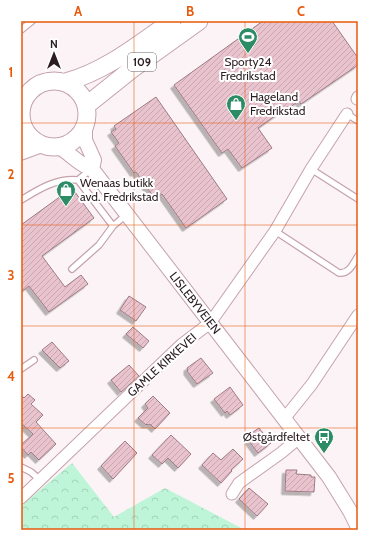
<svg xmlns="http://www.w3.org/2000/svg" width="379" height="551" font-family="Cabin,sans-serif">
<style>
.forest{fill:url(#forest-crowns)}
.building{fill:url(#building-hatch);stroke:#9e7b86;filter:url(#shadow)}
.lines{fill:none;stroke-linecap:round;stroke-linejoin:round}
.service-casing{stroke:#c6a2ac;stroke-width:8}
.minor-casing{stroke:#c6a2ac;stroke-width:13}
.tertiary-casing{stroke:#c6a2ac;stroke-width:16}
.primary-casing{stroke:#c6a2ac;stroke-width:19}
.service{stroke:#fff;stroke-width:5.5}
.minor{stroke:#fff;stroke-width:11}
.tertiary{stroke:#fff;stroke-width:14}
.primary{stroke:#fff;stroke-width:17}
.grid{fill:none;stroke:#e8590c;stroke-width:1;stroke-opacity:0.55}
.labels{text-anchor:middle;stroke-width:4;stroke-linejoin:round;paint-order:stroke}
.shield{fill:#fff;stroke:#6b6164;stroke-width:1}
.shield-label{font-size:11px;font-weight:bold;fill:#2b1d21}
.poi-label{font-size:12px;fill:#2b1d21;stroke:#fff;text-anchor:start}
.street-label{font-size:12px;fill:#2b1d21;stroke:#fff}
.neatline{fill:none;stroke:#e8590c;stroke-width:1.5}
.grid-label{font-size:13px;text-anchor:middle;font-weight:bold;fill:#e8590c}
</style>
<defs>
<pattern id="forest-crowns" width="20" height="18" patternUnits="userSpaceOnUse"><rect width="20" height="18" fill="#bef5d8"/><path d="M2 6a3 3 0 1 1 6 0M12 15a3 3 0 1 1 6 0" fill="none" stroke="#a3d2b9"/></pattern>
<pattern id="building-hatch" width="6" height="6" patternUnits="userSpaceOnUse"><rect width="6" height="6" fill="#e9c3ce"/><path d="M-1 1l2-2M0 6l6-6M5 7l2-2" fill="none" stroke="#c8a7b1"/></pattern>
<filter id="shadow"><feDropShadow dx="-3.5" dy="3.5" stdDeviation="0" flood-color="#0004"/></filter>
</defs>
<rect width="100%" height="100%" fill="#fbf3f5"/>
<!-- forest -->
<path class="forest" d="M72,463l42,54 51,-29 80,42h-224v-24z"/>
<!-- building -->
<path class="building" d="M263,21h69l26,37v7l-57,39 -2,-3 -9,6 -1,-1 -31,22 14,20 -30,20 -14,-19 -6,4 -48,-68z
M156,97l71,102 -41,29 -24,-34 -7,5 -19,-27 -2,1 -19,-27 4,-3 -8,-11 5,-3 -2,-3z
M72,188l22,30 -52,38 23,31 16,-12 7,9 -39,28 -20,-26 -8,6v-67z
M129,296l17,11 -10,14 -16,-11z
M133,327l16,14 -6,7 -17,-14z
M52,342l17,19 -9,7 -18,-18z
M201,358l12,15 -16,11 -10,-13 1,-1 -1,-2z
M129,365l10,11 -18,16 -10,-12z
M230,387l13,18 -13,10 -3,-4 -2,2 -11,-14z
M28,394l7,6 -4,4 12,11 -7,7 20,22 -17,16 -8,-8 -3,3 -7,-8v-2l12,-11 -12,-11v-28l3,3z
M153,396l17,17 -15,16 -5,-5 -2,1 -1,-1 -1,1 -8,-7 10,-10 -3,-4z
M259,428l12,15 -13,10 -12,-16z
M171,435l20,19 -13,14 -10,-10 -6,6 -10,-9z
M125,441l12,12 -24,26 -12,-13z
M233,449l10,10 -12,11 1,1 -11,12 -19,-18 11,-12 8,7z
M286,470h11l-1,4 15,1v2h4l-1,15 -29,-1z
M249,488l19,16 -11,12 -18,-17z"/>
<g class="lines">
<defs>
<path id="service" d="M21,30l11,-9
M347,114l11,7
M311,169l47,30
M78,180l12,-10
M21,200c18,-11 35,-22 57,-20l35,46
M275,231l64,42c10,1 14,-9 19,-17
M72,269l27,-24 14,-19 13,-11
M21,369l13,-9
M21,467l10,5 9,8"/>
<path id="minor" d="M357,99l1,-2
M284,419l28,-35 46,-69
M232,494l7,-11 42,-30 18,-15
M21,498l160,-153 29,-22 65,-92 36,-62 36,-55"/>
<path id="tertiary" d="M85,128v12l9,20 -2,9
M59,147c12,7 20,18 33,22l237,308 21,34 8,16"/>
<path id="primary" d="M21 114a33 33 0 1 1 66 0a33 33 0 1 1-66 0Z
M66,82c40,-11 73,-38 106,-61
M87,105l45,-36 67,-48
M21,151l19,-7"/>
</defs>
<!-- service casing -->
<use href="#service" class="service-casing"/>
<!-- minor casing -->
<use href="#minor" class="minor-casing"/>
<!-- tertiary casing -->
<use href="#tertiary" class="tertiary-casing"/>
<!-- primary casing -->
<use href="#primary" class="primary-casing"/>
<!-- service -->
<use href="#service" class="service"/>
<!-- minor -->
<use href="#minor" class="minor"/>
<!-- tertiary -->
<use href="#tertiary" class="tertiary"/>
<!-- primary -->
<use href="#primary" class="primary"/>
</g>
<!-- grid -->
<path class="grid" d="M134,21v509M245,21v509M21,123h337M21,225h337M21,326h337M21,428h337"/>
<!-- icons -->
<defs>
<symbol id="stadium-pin" viewBox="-11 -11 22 30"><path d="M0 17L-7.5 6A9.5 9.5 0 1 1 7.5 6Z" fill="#2c8c65" stroke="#fff"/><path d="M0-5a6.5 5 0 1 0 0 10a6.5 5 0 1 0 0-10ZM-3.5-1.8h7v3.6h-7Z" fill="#fff"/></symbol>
<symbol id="shop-pin" viewBox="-11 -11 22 30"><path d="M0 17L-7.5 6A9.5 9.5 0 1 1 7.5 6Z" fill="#2c8c65" stroke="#fff"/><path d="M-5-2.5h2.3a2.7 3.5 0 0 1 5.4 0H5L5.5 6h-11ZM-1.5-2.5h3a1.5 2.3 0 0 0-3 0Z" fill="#fff"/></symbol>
<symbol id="bus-pin" viewBox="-11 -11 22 30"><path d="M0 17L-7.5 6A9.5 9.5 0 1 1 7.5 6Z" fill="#2c8c65" stroke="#fff"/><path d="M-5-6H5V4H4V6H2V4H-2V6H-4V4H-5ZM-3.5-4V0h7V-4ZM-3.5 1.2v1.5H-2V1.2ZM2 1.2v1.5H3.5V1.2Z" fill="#fff"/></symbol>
</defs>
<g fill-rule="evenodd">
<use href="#stadium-pin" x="237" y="26" width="22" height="30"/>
<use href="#shop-pin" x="225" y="93" width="22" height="30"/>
<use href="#shop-pin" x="55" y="179" width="22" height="30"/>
<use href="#bus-pin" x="313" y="426" width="22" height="30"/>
</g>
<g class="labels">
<!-- shield labels -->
<rect class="shield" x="128" y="53" width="28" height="18" rx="3"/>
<g class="shield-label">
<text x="142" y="66">109</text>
</g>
<!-- poi labels -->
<g class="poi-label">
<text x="248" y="66" text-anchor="middle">Sporty24<tspan x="248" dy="14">Fredrikstad</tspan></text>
<text x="250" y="101">Hageland<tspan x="250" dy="14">Fredrikstad</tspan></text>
<text x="80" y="187">Wenaas butikk<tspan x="80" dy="14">avd. Fredrikstad</tspan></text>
<text x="310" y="441" text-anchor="end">Østgårdfeltet</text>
</g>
<!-- street labels -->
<g class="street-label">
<text transform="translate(195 303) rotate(52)" y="4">LISLEBYVEIEN</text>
<text transform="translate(162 365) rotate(-42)" y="4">GAMLE KIRKEVEI</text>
</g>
</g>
<!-- border -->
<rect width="379" height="551" fill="none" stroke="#ffffff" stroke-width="44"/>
<!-- north arrow -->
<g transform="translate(54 54)" stroke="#ffffff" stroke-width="3" paint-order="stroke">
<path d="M0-3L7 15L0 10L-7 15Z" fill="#2b1d21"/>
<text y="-6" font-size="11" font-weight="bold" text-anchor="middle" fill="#2b1d21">N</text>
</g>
<rect x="22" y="22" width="335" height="507" class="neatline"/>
<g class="grid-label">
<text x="78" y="16">A</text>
<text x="190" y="16">B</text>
<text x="301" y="16">C</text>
<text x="11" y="77">1</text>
<text x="11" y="179">2</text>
<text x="11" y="280">3</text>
<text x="11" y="381">4</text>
<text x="11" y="483">5</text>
</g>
</svg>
